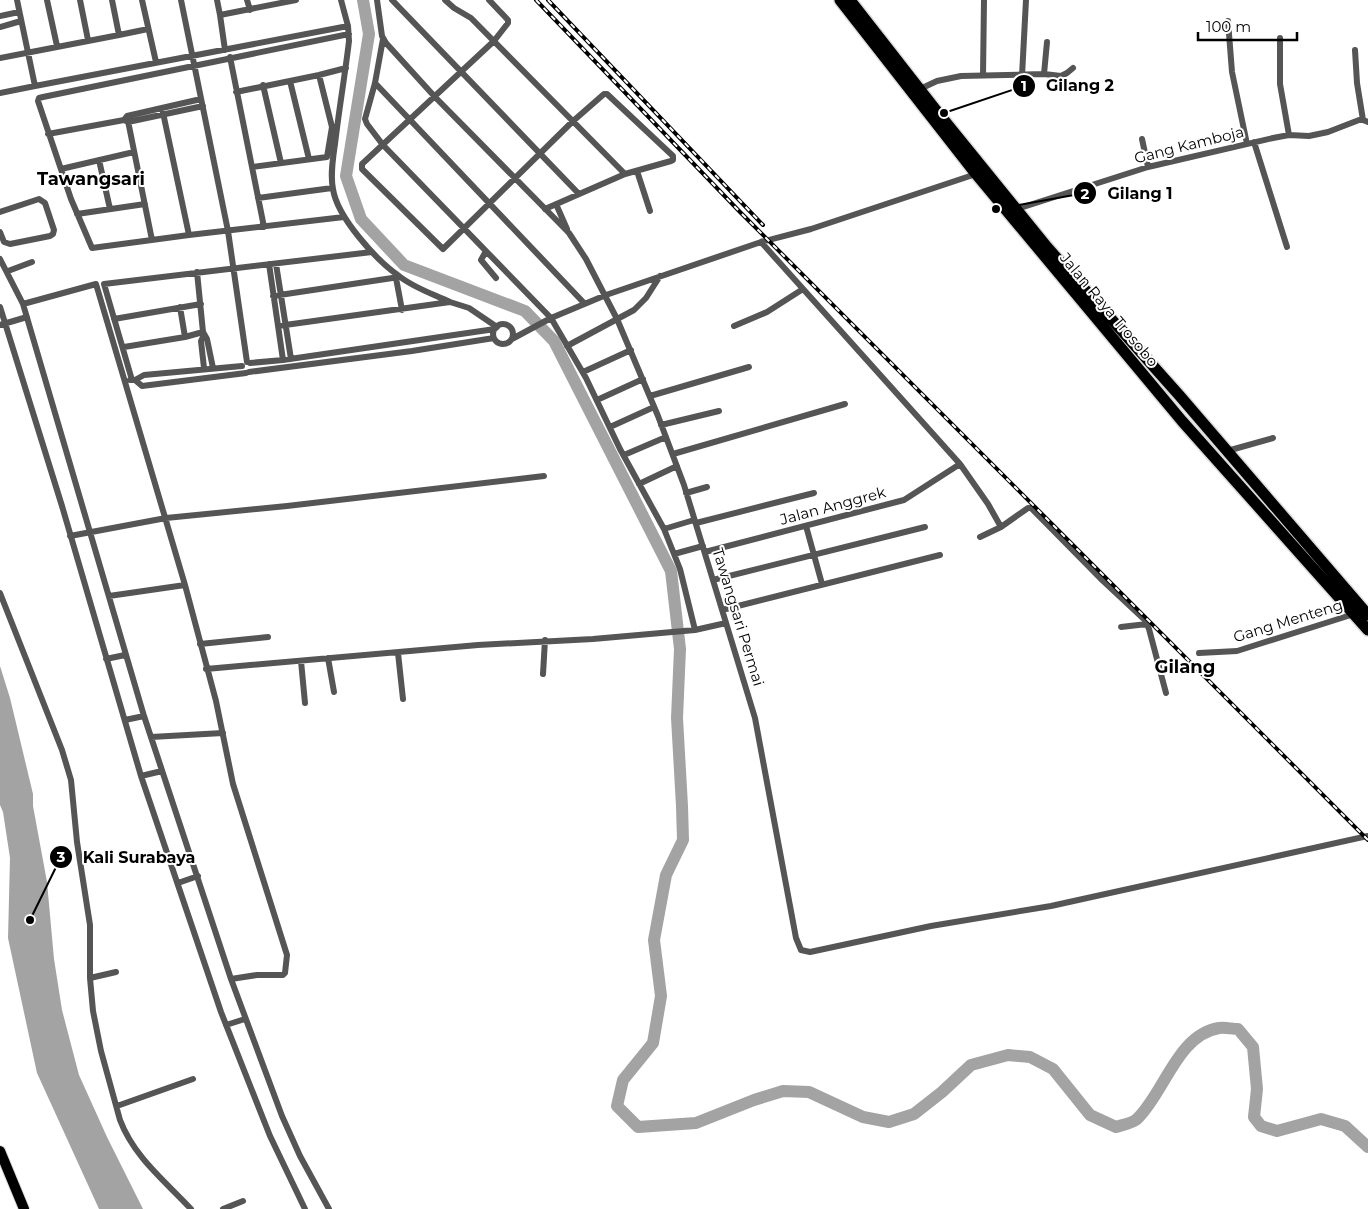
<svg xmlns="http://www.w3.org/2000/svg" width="1368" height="1209" font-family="Montserrat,sans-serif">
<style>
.water{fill:#a3a3a3}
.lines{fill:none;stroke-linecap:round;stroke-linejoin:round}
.river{stroke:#a3a3a3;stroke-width:12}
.primary-casing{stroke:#dbdbdb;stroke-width:12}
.highway-casing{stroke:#dbdbdb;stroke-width:14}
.street{stroke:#555;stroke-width:6}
.primary{stroke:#000;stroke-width:10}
.highway{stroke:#000;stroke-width:11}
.rail-casing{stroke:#000;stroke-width:4}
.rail{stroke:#fff;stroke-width:2;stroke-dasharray:5.5;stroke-linecap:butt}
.labels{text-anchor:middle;stroke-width:4;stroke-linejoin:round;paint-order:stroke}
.street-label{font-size:15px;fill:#000;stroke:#fff}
.quarter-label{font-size:18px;font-weight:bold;fill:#000;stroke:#fff}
.leader{fill:none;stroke:#000;stroke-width:2}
.callout-dot{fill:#000;stroke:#fff;stroke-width:2}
.mark-label{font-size:15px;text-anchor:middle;font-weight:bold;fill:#fff}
.callout-label{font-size:16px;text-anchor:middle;font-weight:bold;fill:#000;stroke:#fff;stroke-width:4;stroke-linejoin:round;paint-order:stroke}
</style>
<rect width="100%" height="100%" fill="#fff"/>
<!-- water -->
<path class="water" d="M0,666l10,32 23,96v12l14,76 7,77 8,51 17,65 28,62 36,72h-44l-62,-136 -29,-135 2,-80 -7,-46 -3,-7z"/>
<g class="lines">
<!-- river -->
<path class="river" d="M363,0l6,34 -23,142 15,43 43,46 121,46 29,30 117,230 9,78 -3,69 5,88 1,34 -17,35 -12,65 7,56 -8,47 -30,37 -6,26 21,21 58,-4 58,-23 29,-9 26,1 54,25 26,5 25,-8 28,-22 29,-27 37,-10 22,2 23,12 37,46 26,12c6,-2 17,-4 21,-8 28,-27 40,-84 82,-91 6,-1 13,1 19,1l15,18 4,42 -3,28 7,9 16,5 44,-12 24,7 23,21"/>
<defs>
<path id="primary" d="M0,1151l24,58"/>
<path id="highway" d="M840,0l136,174 206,247 186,209
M850,0l85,109 112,138 132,148 189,220"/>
</defs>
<!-- primary casing -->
<use href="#primary" class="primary-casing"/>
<!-- highway casing -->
<use href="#highway" class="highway-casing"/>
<!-- street -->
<path class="street" d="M17,0l18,86 313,-60
M47,0l10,46
M80,0l8,40
M112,0l7,35 29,-6
M142,0l14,62
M181,0l47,231 19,131
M217,0l3,15 76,-15
M247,0l3,10
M341,0l7,26 1,15c-4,34 -10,68 -14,103 -2,14 -5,31 -2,45 4,28 43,71 66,87 15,12 34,18 51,26
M377,0l5,36 4,7 49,54 134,136 17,26 31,60 41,97 26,69 71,233 41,220 5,12 9,2 121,-26 120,-20 317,-70
M392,0l186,193
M445,0l9,8 17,10 154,156
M489,0l19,20v3l-14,18 -132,123v5l81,80 129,-127 32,-28h3l66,62v4l-2,1 -46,13 -80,35
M220,15l5,35
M0,16l19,-4
M1228,21l4,51 15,72
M0,27l21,-6
M1280,38v46l9,51
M383,39l-8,44 -10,36 2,5 16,21 168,173 35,60 34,71 44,80 16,40 15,61 31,-7
M1355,50l2,33 6,37
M230,57l34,170
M0,58l119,-23
M1044,74l3,-32
M983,75l1,-75
M1022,76l4,-76
M290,81l19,78
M375,83l209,220
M263,85l18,78
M920,89l17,-8 24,-5 83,-2 17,2 6,-3 6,-5
M236,92l83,-17 27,-7
M0,93l35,-7
M162,108l27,127
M127,116l25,124
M126,121l2,1 75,-16
M48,134l76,-14 3,-4 74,-17
M1142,139l6,28
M1254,142l33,105
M99,160l11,49
M252,167l75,-10 5,-30 -13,-52
M61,169l73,-17
M637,171l13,40
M258,198l74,-10
M556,204l11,25
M1017,209l131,-42 125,-29 16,-3 20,1 19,-4 31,-12h4l5,2
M0,212l39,-13 6,4 9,27 -1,4 -3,2 -40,8 -6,-2 -4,-10
M77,214l68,-10
M344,217l-155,18 -97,13 -21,-49 -33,-98 1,-3 4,-1 306,-63
M761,242l199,222 28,40 13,23
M486,251l-5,9 15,18
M0,259l23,45 121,412 87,263 51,137 18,40 29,53
M269,264l14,96
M276,264l15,95
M8,271l24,-9
M197,272l6,60 4,7 6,29
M396,278l6,32
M273,296l126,-19
M23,304l73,-20 89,301 31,116 17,83 54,171 -2,18 -2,2h-26l-26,4
M0,307l62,199 79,270 58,171 22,65 49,124 35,73
M180,307l5,30
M114,319l87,-15
M493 334a10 10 0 1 1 20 0a10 10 0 1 1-20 0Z
M0,325l27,-8
M278,326l172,-24 19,6 28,19
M734,326l33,-14 36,-23
M204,335l-3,6 3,27
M512,339l39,-21 55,-23 155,-53 50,-13 165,-55
M567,346l67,-36 12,-12 14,-22
M124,347l61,-10 18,-5
M250,363l33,-3 212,-31
M249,372l163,-21 82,-13
M583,372l48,-22
M130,380h5l9,-5 98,-9
M132,380l-28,-96 268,-32
M135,380l7,6 104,-13
M650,396l99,-29
M597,400l46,-21
M661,425l58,-14
M610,427l44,-20
M1227,451l46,-13
M673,454l172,-50
M624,455l42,-18
M639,484l38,-18
M686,493l21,-6
M696,523l118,-30
M806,526l16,58
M664,529l30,-9
M70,536l96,-18 121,-12 257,-30
M980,537l21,-10 27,-19h3l69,70 45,42 4,9 17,64
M705,552l199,-52 56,-36
M674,554l29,-8
M713,580l212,-53
M0,593l62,157 9,30 6,62 13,83v53l3,33 8,40 19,69c14,37 45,61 71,89
M109,596l76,-11
M722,610l218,-55
M1121,627l26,-3
M200,644l68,-7
M398,653l5,46
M1199,653l38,-2 117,-37
M328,658l6,34
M106,659l19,-4
M301,661l4,42
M206,669l272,-24 115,-6 102,-9
M543,674l2,-34
M125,720l19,-4
M151,737l72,-4
M141,776l21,-5
M178,883l20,-7
M90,978l26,-6
M226,1025l19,-6
M117,1106l76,-27
M223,1209l20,-8"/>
<!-- primary -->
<use href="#primary" class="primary"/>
<!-- highway -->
<use href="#highway" class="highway"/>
<defs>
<path id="rail" d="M536,0l204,212 628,628
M548,0l215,225"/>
</defs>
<!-- rail casing -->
<use href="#rail" class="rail-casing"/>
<!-- rail -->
<use href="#rail" class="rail"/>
</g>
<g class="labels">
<!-- street labels -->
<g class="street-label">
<text transform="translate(1189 145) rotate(-14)" y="5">Gang Kamboja</text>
<text transform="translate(1109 310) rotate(50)" y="5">Jalan Raya Trosobo</text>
<text transform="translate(833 506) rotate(-15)" y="5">Jalan Anggrek</text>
<text transform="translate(738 617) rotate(73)" y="5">Tawangsari Permai</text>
<text transform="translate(1288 621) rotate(-17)" y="5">Gang Menteng</text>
</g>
<!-- quarter labels -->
<g class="quarter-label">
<text x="91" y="185">Tawangsari</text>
<text x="1185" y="673">Gilang</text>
</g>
</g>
<!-- callouts -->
<path class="leader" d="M944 113L1024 86M996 209L1085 193M30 920L61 857"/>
<g class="callout-dot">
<circle cx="944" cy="113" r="5"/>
<circle cx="996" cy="209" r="5"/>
<circle cx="30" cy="920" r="5"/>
<circle cx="1024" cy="86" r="12"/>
<circle cx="1085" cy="193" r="12"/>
<circle cx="61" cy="857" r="12"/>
</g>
<g class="mark-label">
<text x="1024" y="91">1</text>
<text x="1085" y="199">2</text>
<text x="61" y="862">3</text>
</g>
<g class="callout-label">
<text x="1080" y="91">Gilang 2</text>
<text x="1140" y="199">Gilang 1</text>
<text x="139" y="863">Kali Surabaya</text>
</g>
<!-- scale -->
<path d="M1198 32v8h99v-8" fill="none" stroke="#000000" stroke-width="2.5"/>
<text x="1206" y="32" font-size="15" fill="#000000" stroke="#ffffff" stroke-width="4" paint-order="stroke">100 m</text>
</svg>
